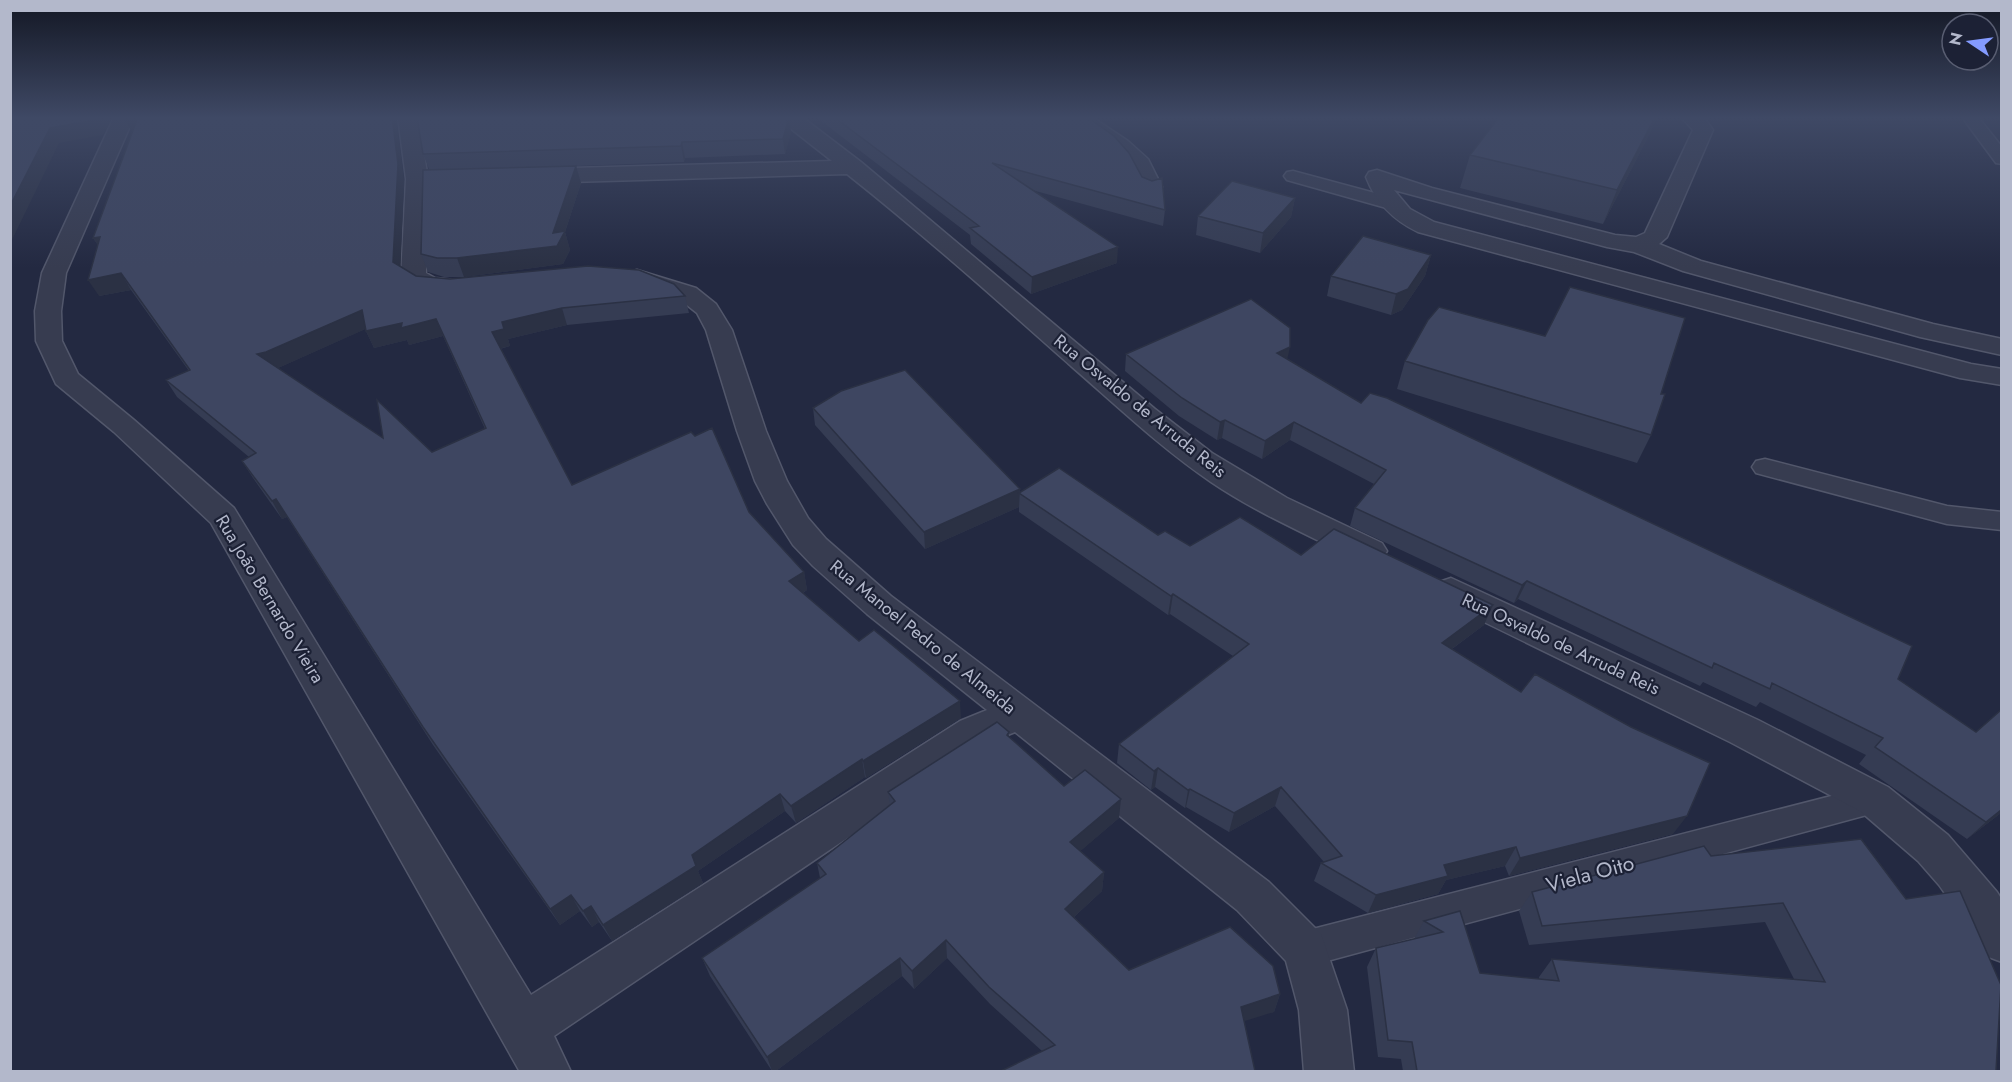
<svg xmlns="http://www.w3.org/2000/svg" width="2012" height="1082" font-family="Jost,sans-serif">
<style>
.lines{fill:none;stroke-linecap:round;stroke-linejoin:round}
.service-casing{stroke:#52576b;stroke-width:3}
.minor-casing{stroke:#52576b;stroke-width:3}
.service{fill:#373c50;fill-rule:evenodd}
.minor{fill:#373c50;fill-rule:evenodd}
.wall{fill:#353c53;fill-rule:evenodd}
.shaded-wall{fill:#2b3144}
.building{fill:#3e4661;stroke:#2b3144;stroke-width:1.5;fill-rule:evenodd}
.labels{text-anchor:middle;stroke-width:4.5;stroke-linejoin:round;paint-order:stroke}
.street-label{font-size:18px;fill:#b3b8cb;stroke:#1c2135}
.near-street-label{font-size:21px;fill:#b3b8cb;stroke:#1c2135}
</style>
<rect width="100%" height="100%" fill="#232941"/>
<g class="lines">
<defs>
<path id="service" d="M1962,117h16l24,30v17l-6,-1z
M1293,171l104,28 2,4 -2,4 -7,2 -103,-29 -3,-4 3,-4z
M1765,459l182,47 55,6v18l-55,-6 -191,-51 -4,-6 4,-6z
M1874,785l12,4 5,10 -5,10 -12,4 -569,154 -13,-5 -6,-13 6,-13 13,-5z"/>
<path id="minor" d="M114,117h20l-68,156 -5,38 1,30 16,33 56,46 100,88 297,487 429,-274 27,-11 -120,-96 -54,-48 -20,-21 -26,-41 -12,-23 -18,-50 -31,-101 -9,-17 -19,-15 -50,-16 -3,-5 3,-5 9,-2 59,18 20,16 16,26 34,101 21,50 21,37 18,21 65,57 378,286 52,52 26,76 7,62h-50l-5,-62 -13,-49 -49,-51 -222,-178 -27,11 -434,293 17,36h-51l-309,-549 -97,-91 -58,-48 -20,-43 -1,-30 7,-38z
M398,117h20l10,62 -2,94 9,5 29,3 4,5 -4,5c-19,5 -51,3 -63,-14l5,-98z
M782,117h20l59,45 294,247 57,44 75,45 95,45 5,8 -5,8c-22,7 -43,-9 -63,-18 -37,-18 -74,-36 -108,-59 -50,-34 -94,-76 -140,-116 -73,-65 -147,-131 -224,-192l-313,9 -8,-2 -3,-5 3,-5 8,-2 298,-8 -42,-33z
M1069,117h23l36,24 20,18 14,28 -3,5 -8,2 -8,-2 -13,-25 -16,-18z
M1681,117h23l9,13 -46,107 -8,7 42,17 232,63 69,15v16l-82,-18 -237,-66 -49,-19 -27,-5 -213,-57 16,19 24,13 537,142 31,5v16l-42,-7 -542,-146c-25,-12 -42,-29 -52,-55l3,-5 8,-2 55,18 183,47 21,2 9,-4 48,-103z
M1451,578l307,142 130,67 60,48 49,57 5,8v62l-16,-6 -21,-34 -26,-37 -21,-24 -58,-50 -130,-69 -291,-142 -5,-9 5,-9z"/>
</defs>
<!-- service casing -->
<use href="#service" class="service-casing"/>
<!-- minor casing -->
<use href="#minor" class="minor-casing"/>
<!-- service -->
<use href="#service" class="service"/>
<!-- minor -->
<use href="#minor" class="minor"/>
</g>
<!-- wall -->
<path class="wall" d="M123,117l281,62 -4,88 16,9 269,20 4,17 -122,12 -59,14 2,7 -10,3 72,136 177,27 55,60 3,18 -4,3 56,48 102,77 -95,60 -1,-1 -69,46 -11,-12 -87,60 5,12 -91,58 -13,-19 -7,5 -12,-16 -20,14 -127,-180 -146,-228 -5,2 -29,-41 -11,-17 7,-4 -72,-60 -11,-17 23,-9 -58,-81 -32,6 -1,-51 -5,-7 41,-108h-3zM365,329l9,19 33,-8 2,5 34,-9 42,93 -53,23 -49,-14 -105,-70z
M816,117h271l55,60 23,33 -2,16 -131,-36 85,73 -86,31 -60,-50 -1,-9z
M791,132l-6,22 -100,4 -1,4 -108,4 5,17 -16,49 5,18 -7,14 -99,13h-20l-16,-5 -7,-18 8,-85 -6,-15z
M1650,133l-47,91 -143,-36 10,-33z
M1295,198l-4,19 -31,36 -64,-18 2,-19z
M1431,255l-6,21 -23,34 -11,5 -64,-19 4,-20z
M1126,354l161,5 74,44 537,276 103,134 -34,26 -108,-75 7,-9 -106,-53 -4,5 -53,-25 -3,4 -182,-87 -4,4 -164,-77 5,-18 19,-24 -84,-44 -28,19 -40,-21 -5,2 -38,-24 -54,-45z
M1405,361l256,33 -10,41 -14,28 -240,-74z
M813,408l207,81v3l138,43 32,11 111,9 192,50 -9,20 -32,24 221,185 -164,42 -4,-10 -59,14 -8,14 -70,19 -54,-32 7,-18 3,-1 -49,-56 -46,26 -43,-25 -1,1 -30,-21 -4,3 -34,-27 2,-19 114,-88 -63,-42 -2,1 -149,-103v-5l-94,42 -110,-124z
M1009,732v5l55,49 55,32 -39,33 24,21 -2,19 -28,26 55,53 151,24 -6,18 -232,39 -52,-47 -43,-46 -33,31 -12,-13 -126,95h-4l-62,-95 -8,-18 118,-80 -3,-15 73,-58 -2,-13z
M1861,839l135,232h-593l-2,-12 -23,-2 -11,-90 9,-19 38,-9 10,-18 36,-10 20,62 59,6v-2l13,-18 242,20 -29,-57 -236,23 -10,-34 13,-19 179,-36z"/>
<!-- shaded-wall -->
<path class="shaded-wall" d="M96,117h17l-10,18 -44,8 -49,101v-38l40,-78z
M123,117h20l5,10 -17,3z
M392,117h4l8,62 -4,100 -7,-17z
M789,117l2,15 -6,22 -2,-15z
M1655,117h2l-7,16 -47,91 14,-34z
M682,142l3,16 -1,4 -3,-16z
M576,166l5,17 -16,49 5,18 -7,14 -99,13 -7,-19 96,-25z
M1295,198l-4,19 -31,36 3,-20z
M100,237l4,17 -11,-16z
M1118,247l-1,16 -86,31 1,-17z
M1431,255l-6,21 -23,34 -11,5 5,-21z
M121,273l10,17 -32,6 -11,-16z
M562,308l5,17 -59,14 2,7 -12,3 -6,-17 10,-10z
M362,310l8,17 -94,42 -19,-15z
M436,319l7,17 -34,9 -2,-5 -33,8 -8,-17 36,-8z
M1290,347l-4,18 -9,-12z
M1225,420l-3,18 -5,2 3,-18z
M1294,422l-4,18 -28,19 3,-18z
M1020,489l-1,18 -94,42 -1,-17z
M276,499l11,18 -5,2 -10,-18z
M804,572l3,18 -15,9 -3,-18z
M1527,581l-9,18 -4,4 8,-18z
M1173,594l-3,20 -2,1 3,-19z
M1493,605l-9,20 -50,37 8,-19z
M960,701l1,17 -95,60 -3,-17z
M862,759l3,18 -69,46 -5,-17z
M1158,768l-3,19 -4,3 3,-19z
M1281,787l-6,19 -46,26 5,-19z
M1190,789l-4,18 -1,1 3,-18z
M780,794l5,17 -87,60 -6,-16z
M1121,799l-2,19 -50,43 1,-19z
M2001,810v3l-34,26 19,-17z
M1687,816l-14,18 -164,42 11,-18z
M1516,847l-11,19 -59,14 -8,14 -70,19 8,-18 68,-30z
M696,866l7,17 -91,58 -9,-16z
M1104,872l-2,19 -39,36 2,-18z
M571,895l9,16 -20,14 -10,-16z
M591,906l8,16 -7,5 -9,-16z
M946,940l1,18 -33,31 -2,-18z
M900,958l2,18 -126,95h-4l-5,-14z
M1280,994l-6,18 -39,12 6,-17z"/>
<!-- building -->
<path class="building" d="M10,117h86l-1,3 -45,8 -40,78z
M138,117h254l6,47 -5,98 23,14 34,3 138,-13 51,4 35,14 11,12 -123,12 -60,14 2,7 -12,3 80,153 119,-53 4,4 17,-8 37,84 55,60 -15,9 70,60 15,-11 86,71 -97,60 -1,-2 -71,47 -11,-12 -88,61 4,11 -93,59 -12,-19 -8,5 -12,-16 -21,14 -127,-182 -147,-228 -4,2 -30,-40 14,-8 -90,-73 24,-10 -69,-97 -33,7 12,-43 -7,1zM362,310l4,21 36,-8 -1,5 35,-9 50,109 -54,24 -55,-52 6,38 -126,-84 9,-2z
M417,117h372l-6,22 -101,3 -1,4 -258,8z
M834,117h253l27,19 15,17 13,24 10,4 10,-3 3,32 -173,-47 126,84 -86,30 -62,-49 9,-2z
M1499,117h156l-38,73 -147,-35z
M576,166l-23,67 12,-2 -8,15 -100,12h-20l-16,-4 2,-84z
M1232,181l63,17 -32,35 -65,-17z
M1363,236l68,19 -23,34 -12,5 -65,-18z
M1570,287l115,31 -24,76h4l-14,41 -246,-74 23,-41 11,-13 106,29z
M1251,299l39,29v19l-13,6 84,50 9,-10 17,5 525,248 -14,33 78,53 25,-22v100l-15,12 -111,-75 8,-9 -111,-55 -2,6 -56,-26 -2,5 -185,-87 -5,4 -167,-77 31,-38 -92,-48 -29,19 -40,-21 -5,2 -38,-24 -56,-44z
M905,370l115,119 -96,43 -111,-124 28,-17z
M1059,468l99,67 7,-4 25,15 50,-29 61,38 33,-26 159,76 -51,38 79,49 14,-18 96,53 79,36 -23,53 -167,42 -4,-11 -72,18 4,11 -72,19 -55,-32 21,-7 -61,-69 -47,26 -44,-24 -2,1 -30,-22 -4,3 -35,-27 130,-100 -76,-50 -2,2 -152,-103z
M997,722l12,10 -2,3 57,51 21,-16 36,29 -51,43 34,30 -39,37 64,61 101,-43 43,39 7,28 -39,13 14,64h-254l54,-26 -66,-58 -43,-47 -34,31 -12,-13 -133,99 -65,-99 124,-84 -9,-11 78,-62 -7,-9z
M1861,839l45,60 54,-8 41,94 -5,86h-579l-5,-29 -24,-2 -12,-92 67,-16 -19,-11 36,-10 20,62 79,8 -7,-22 273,23 -42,-79 -241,23 -10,-34 172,-46 7,10z"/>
<!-- sky -->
<linearGradient id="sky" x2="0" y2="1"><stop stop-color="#131724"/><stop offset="0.44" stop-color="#3f4965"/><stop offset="1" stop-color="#3f4965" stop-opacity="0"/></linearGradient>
<rect width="2012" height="268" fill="url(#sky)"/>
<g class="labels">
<!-- street labels -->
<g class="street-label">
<text transform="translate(1140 406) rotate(39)" y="6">Rua Osvaldo de Arruda Reis</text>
<text transform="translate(270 599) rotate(59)" y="6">Rua João Bernardo Vieira</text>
<text transform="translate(923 637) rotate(39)" y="6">Rua Manoel Pedro de Almeida</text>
<text transform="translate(1561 644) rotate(25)" y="6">Rua Osvaldo de Arruda Reis</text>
</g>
<!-- near-street labels -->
<g class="near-street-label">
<text transform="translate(1590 874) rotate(-15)" y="7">Viela Oito</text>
</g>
</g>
<!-- border -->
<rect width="2012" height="1082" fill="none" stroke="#b3b8cb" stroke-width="24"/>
<!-- north arrow -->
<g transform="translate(1970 42) rotate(283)"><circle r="28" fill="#1c2135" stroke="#585d71" stroke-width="1.5"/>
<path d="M0-4.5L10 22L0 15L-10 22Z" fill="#849bff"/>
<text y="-9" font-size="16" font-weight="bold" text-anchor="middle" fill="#b3b8cb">N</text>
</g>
</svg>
